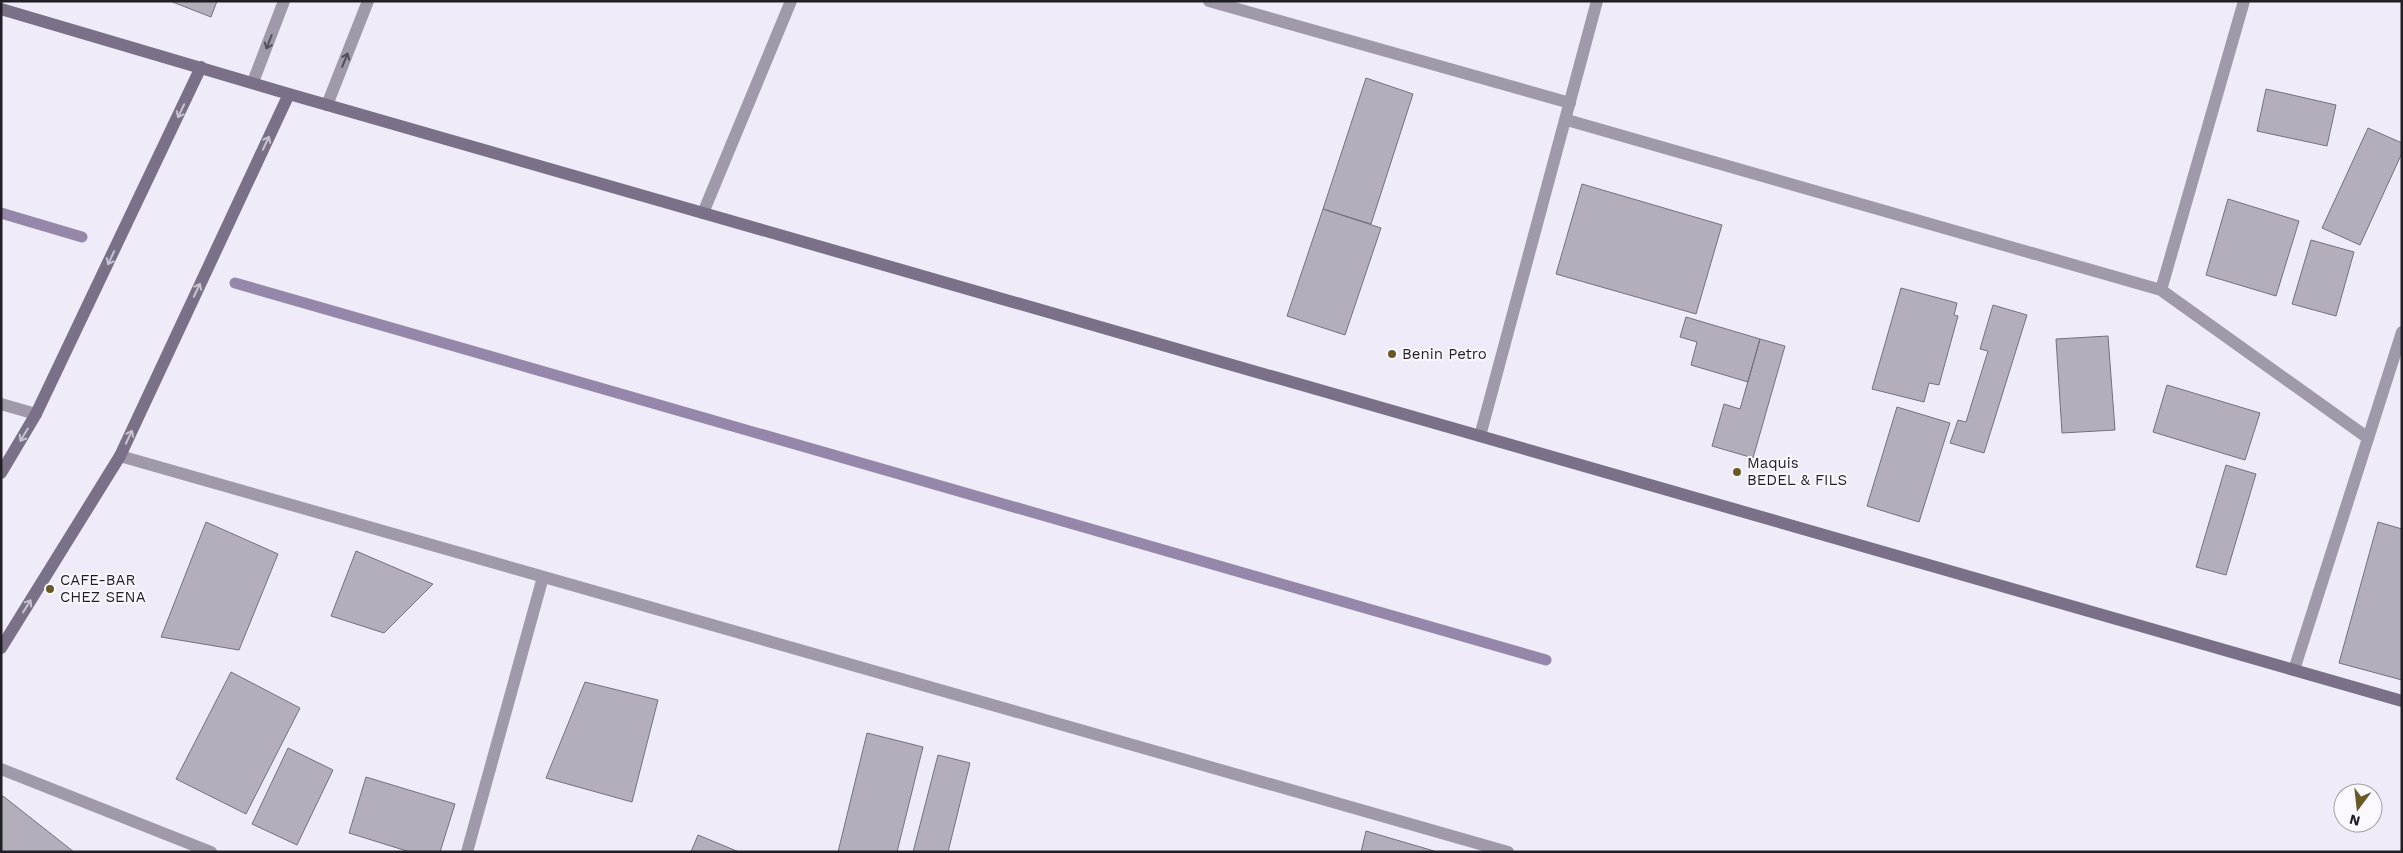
<svg xmlns="http://www.w3.org/2000/svg" width="2403" height="853" font-family="'Work Sans',sans-serif">
<style>
.lines{fill:none;stroke-linecap:round;stroke-linejoin:round}
.stream{stroke:#9587aa;stroke-width:11}
.building{fill:#b3aeba;stroke:#75707c}
.street{stroke:#9f99a9;stroke-width:12}
.secondary{stroke:#7a7188;stroke-width:12}
.oneway{stroke:#535059}
.oneway2{stroke:#c7c3cf}
.poi-dot{fill:#685926;stroke:#fbf9ff;stroke-width:2}
.labels{text-anchor:middle;stroke-width:4;stroke-linejoin:round;paint-order:stroke}
.poi-label{font-size:15px;fill:#211f24;stroke:#fbf9ff;text-anchor:start}
</style>
<rect width="100%" height="100%" fill="#f0ebf8"/>
<g class="lines">
<!-- stream -->
<path class="stream" d="M1,213l81,24
M235,283l1311,377"/>
</g>
<!-- building -->
<path class="building" d="M170,1h47l-6,16z
M1366,78l47,16 -42,130 -48,-15z
M2266,89l70,16 -9,41 -70,-15z
M2368,128l34,15v10l-42,92 -38,-17z
M1582,184l140,41 -26,89 -140,-40z
M2228,199l71,22 -23,75 -70,-21z
M1323,209l58,19 -36,107 -58,-19z
M2311,240l43,12 -18,64 -44,-12z
M1901,288l56,15 -3,12 4,1 -19,69 -10,-2 -5,19 -52,-13z
M1993,305l34,10 -43,138 -34,-10 8,-23 8,2 22,-71 -8,-2z
M1686,317l74,22 -12,43 -57,-17 6,-23 -17,-5z
M2108,336l7,94 -53,3 -6,-94z
M1760,339l25,7 -32,112 -41,-12 12,-42 16,5z
M2167,385l93,28 -15,47 -92,-28z
M1897,407l53,16 -31,99 -52,-16z
M2226,465l30,9 -30,101 -30,-8z
M206,522l72,32 -39,96 -78,-13z
M2378,522l24,7v151l-63,-17z
M356,551l77,33 -49,49 -53,-17z
M231,672l69,36 -54,106 -70,-35z
M585,682l73,18 -26,102 -86,-24z
M867,733l56,14 -26,105h-59z
M288,748l45,22 -36,75 -45,-21z
M938,755l32,8 -22,89h-35z
M366,777l89,27 -15,48h-30l-61,-19z
M3,796l71,56h-73v-54z
M1366,831l68,20v1h-73z
M698,835l41,17h-48z"/>
<g class="lines">
<!-- street -->
<path class="street" d="M1209,1l361,102
M253,82l31,-81
M327,105l41,-104
M1567,120l594,170 207,148
M703,213l88,-212
M2161,290l83,-289
M1,404l35,10
M1480,436l117,-435
M120,456l1388,396
M2294,670l108,-338
M1,769l210,83
M467,852l76,-275"/>
<!-- secondary -->
<path class="secondary" d="M1,9l288,85 2113,607
M1,473l35,-59 165,-347
M1,648l119,-192 169,-362"/>
</g>
<!-- one-way arrows -->
<defs><path id="oneway-shaft" d="M-6 0H5M1.5-3L5.5 0L1.5 3" fill="none" stroke-width="1.6" stroke-linecap="round" stroke-linejoin="round" transform="scale(1.25)"/></defs>
<g class="oneway">
<use href="#oneway-shaft" transform="translate(269 42) rotate(111)"/>
<use href="#oneway-shaft" transform="translate(345 60) rotate(-68)"/>
</g>
<g class="oneway2">
<use href="#oneway-shaft" transform="translate(181 111) rotate(115)"/>
<use href="#oneway-shaft" transform="translate(266 143) rotate(-65)"/>
<use href="#oneway-shaft" transform="translate(111 258) rotate(115)"/>
<use href="#oneway-shaft" transform="translate(197 290) rotate(-65)"/>
<use href="#oneway-shaft" transform="translate(24 435) rotate(121)"/>
<use href="#oneway-shaft" transform="translate(129 437) rotate(-65)"/>
<use href="#oneway-shaft" transform="translate(27 606) rotate(-58)"/>
</g>
<!-- markers -->
<g class="poi-dot">
<circle cx="1392" cy="354" r="5"/>
<circle cx="1737" cy="472" r="5"/>
<circle cx="50" cy="589" r="5"/>
</g>
<g class="labels">
<!-- poi labels -->
<g class="poi-label">
<text x="1402" y="359">Benin Petro</text>
<text x="1747" y="468">Maquis<tspan x="1747" dy="17">BEDEL &amp; FILS</tspan></text>
<text x="60" y="585">CAFE-BAR<tspan x="60" dy="17">CHEZ SENA</tspan></text>
</g>
</g>
<!-- border -->
<rect width="2403" height="853" fill="none" stroke="#211f24" stroke-width="5"/>
<!-- north arrow -->
<g transform="translate(2358 808) rotate(195)"><circle r="24" fill="#fbf9ff" stroke="#a4a2a7"/>
<path d="M0-4L9 19L0 12L-9 19Z" fill="#685926"/>
<text y="-8" font-size="14" font-weight="bold" text-anchor="middle" fill="#211f24">N</text>
</g>
</svg>
